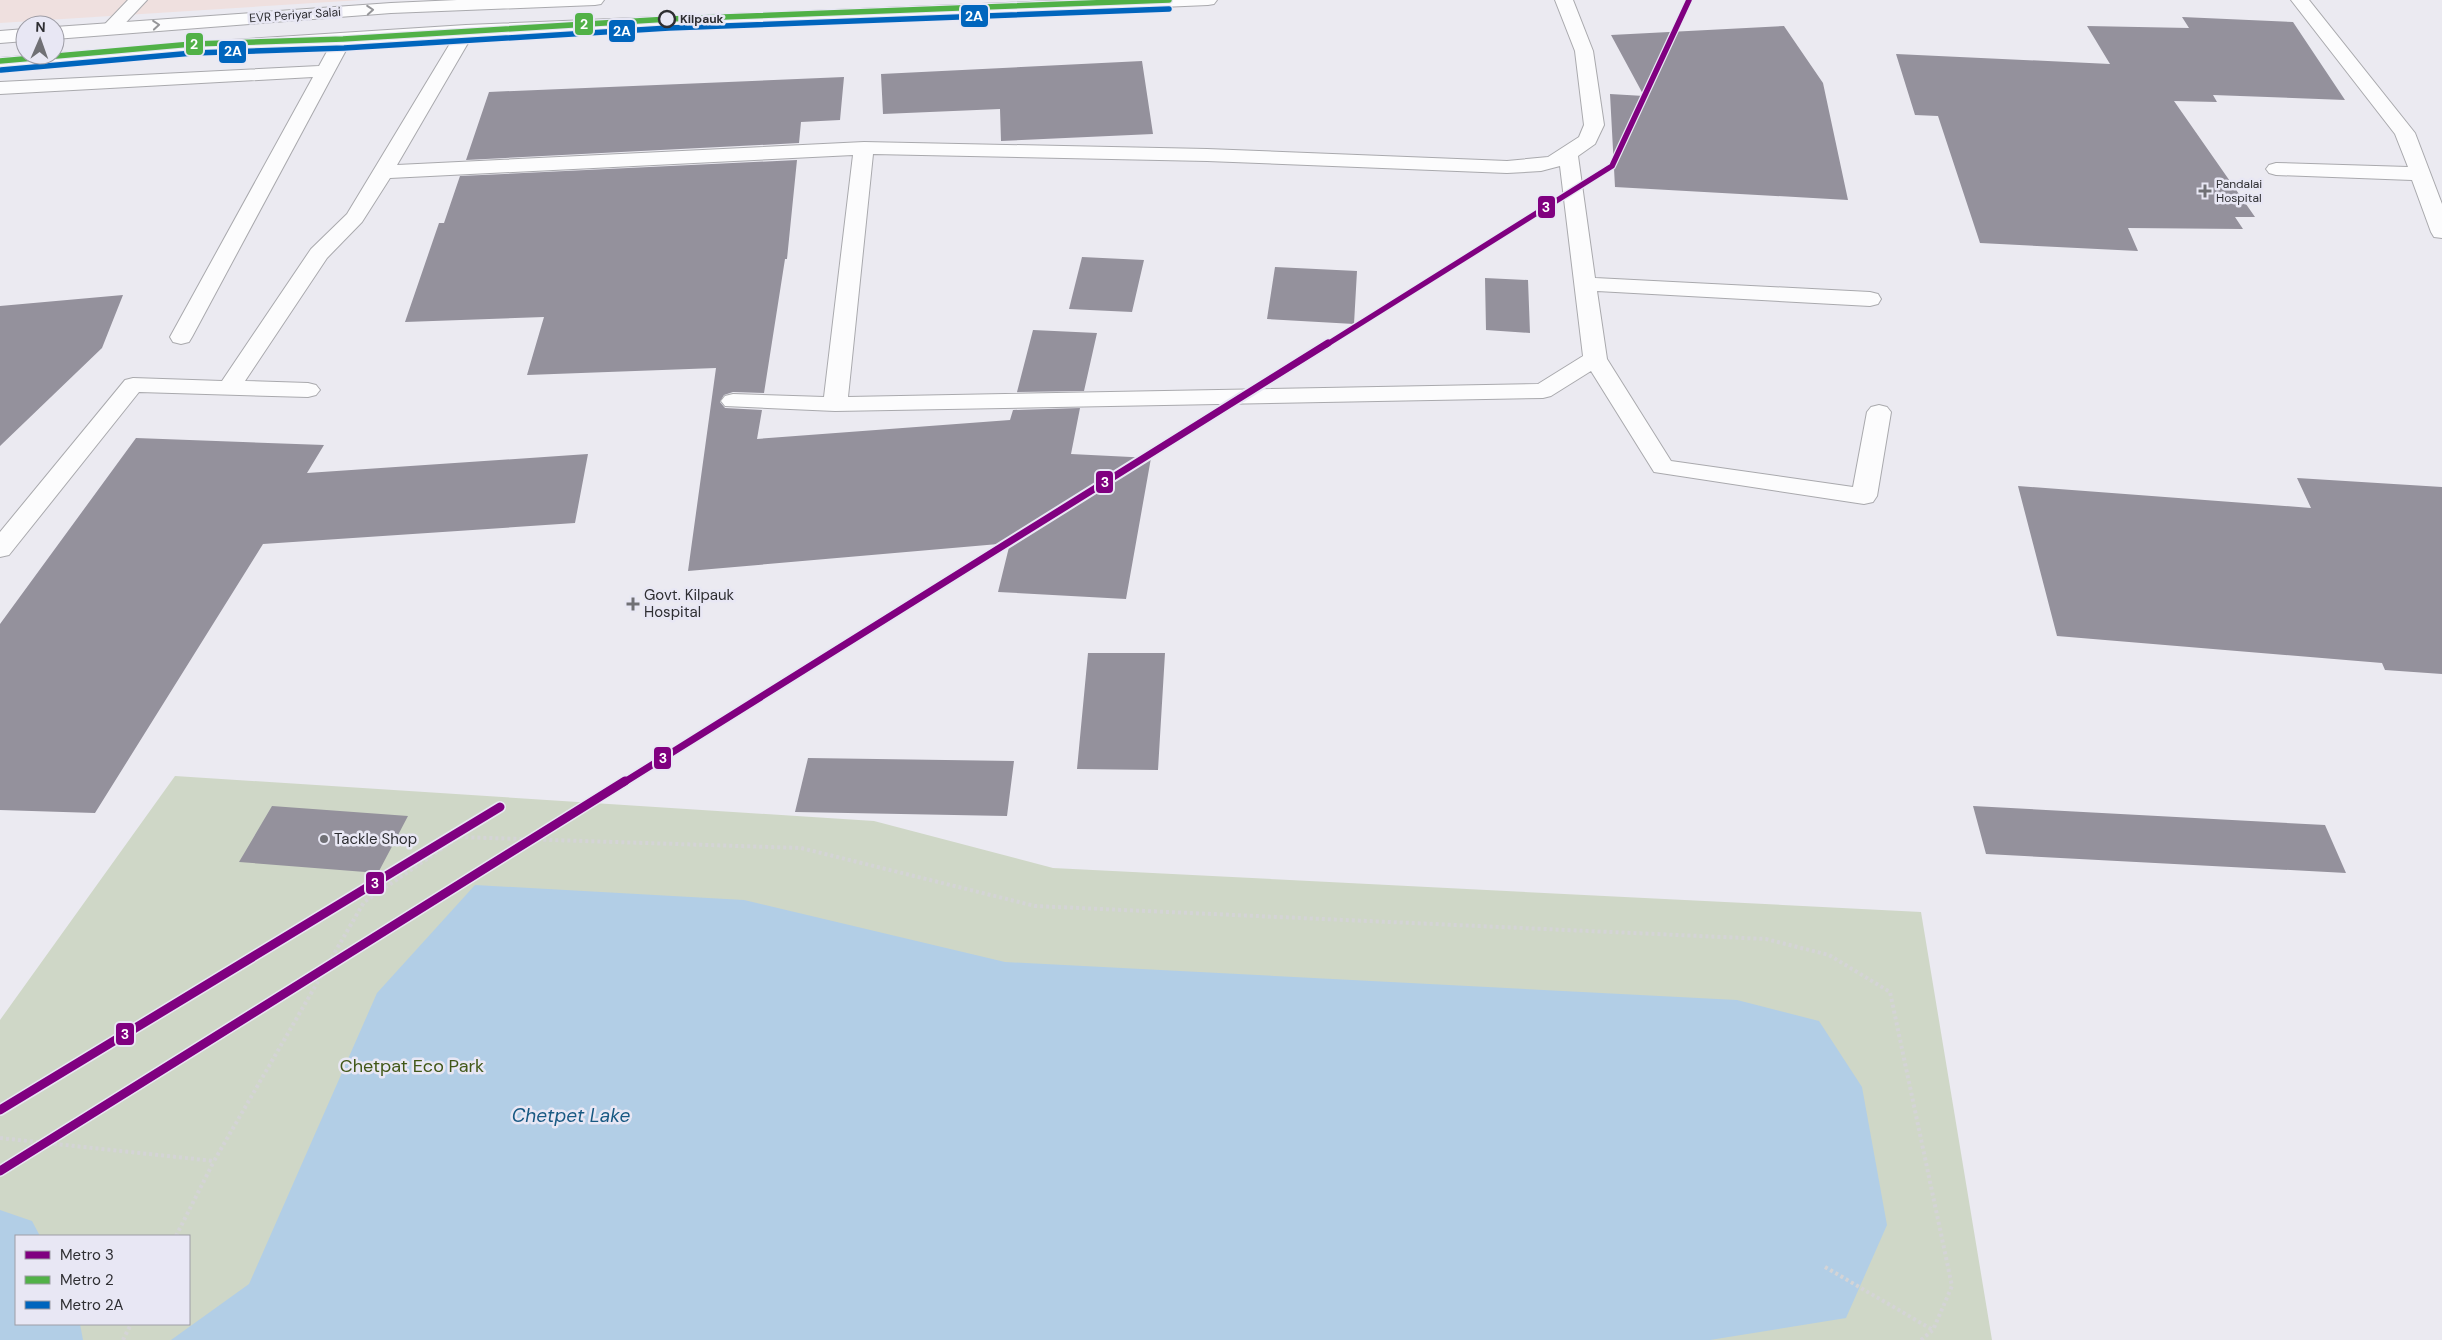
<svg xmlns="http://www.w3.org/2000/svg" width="2442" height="1340" font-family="'DM Sans',sans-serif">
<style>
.commercial{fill:#efe0df}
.green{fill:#cfd7c7;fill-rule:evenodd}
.water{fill:#b2cee6}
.building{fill:#94919c}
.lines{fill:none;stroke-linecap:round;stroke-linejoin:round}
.minor-casing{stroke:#a9a9ad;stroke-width:2}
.major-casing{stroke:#a9a9ad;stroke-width:2}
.path{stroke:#d4d4d6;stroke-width:4;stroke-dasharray:3 3;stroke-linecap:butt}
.minor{fill:#fcfcfd;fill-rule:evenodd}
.major{fill:#fcfcfd;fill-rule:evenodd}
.metro-1-far2-casing{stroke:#e8e7f4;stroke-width:8}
.metro-1-far1-casing{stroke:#e8e7f4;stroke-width:11}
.metro-1-casing{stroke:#e8e7f4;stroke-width:12}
.metro-2-casing{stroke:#e8e7f4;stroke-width:8}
.metro-3-casing{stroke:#e8e7f4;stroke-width:8}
.metro-1-far2{stroke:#800080;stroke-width:5.5}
.metro-1-far1{stroke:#800080;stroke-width:7}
.metro-1{stroke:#800080;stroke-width:9}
.metro-2{stroke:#51b147;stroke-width:5.5}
.metro-3{stroke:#0065bd;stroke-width:5.5}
.oneway{stroke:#959598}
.stop-dot{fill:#e8e7f4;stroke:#2e2e32;stroke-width:2.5}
.poi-dot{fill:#707075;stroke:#e8e7f4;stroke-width:2}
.labels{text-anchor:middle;stroke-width:5;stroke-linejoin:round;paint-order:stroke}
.far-street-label{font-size:12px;fill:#2e2e32;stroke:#e8e7f4}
.far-stop-label{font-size:12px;font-weight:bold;fill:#2e2e32;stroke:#e8e7f4;text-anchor:start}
.far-poi-label{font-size:12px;fill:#2e2e32;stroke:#e8e7f4;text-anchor:start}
.poi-label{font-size:15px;fill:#2e2e32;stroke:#e8e7f4;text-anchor:start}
.near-park-label{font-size:18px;fill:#415717;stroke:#e8e7f4}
.near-water-label{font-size:19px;font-style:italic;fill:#185983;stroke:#e8e7f4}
.line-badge{stroke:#e8e7f4;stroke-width:2}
.badge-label{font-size:14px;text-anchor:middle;font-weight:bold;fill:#fff}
</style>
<rect width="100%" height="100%" fill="#ebeaf1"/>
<!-- commercial -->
<path class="commercial" d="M0,0h361l-361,23z"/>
<!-- green -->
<path class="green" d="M175,776l699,45 179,47 868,44 71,428h-1992v-320zM16,1236h173v88h-173z"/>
<!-- water -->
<path class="water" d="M475,885l269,15 261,62 732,38 82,21 43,66 25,138 -41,93 -136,22h-1539l78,-56 128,-291z
M0,1210l32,11 8,15h-24v88h64l3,16h-83z"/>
<!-- building -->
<path class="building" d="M2182,17l111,5 52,78 -132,-5 4,7 -43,-1 81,116h-20l8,12 -115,-1 10,23 -158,-8 -42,-127 -23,-1 -19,-61 214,10 -23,-38 102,2z
M1784,26l39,57 25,117 -233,-13 -5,-93 34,2 -33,-61z
M1142,61l11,73 -152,7 -1,-32 -117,5 -2,-40z
M844,77l-4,43 -39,2 -2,21 -333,17 23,-68z
M797,160l-10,99h-2l-21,134 -31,-1 -9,3 -4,7 5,6 37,2 -5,29 253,-19 3,-10 67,-2 -9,46 80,4 -25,141 -128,-7 12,-49 -322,28 28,-203 -189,7 17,-58 -139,5 34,-99h5l16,-47z
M1082,257l62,3 -12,52 -63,-3z
M1275,267l82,4 -3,53 -87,-5z
M1485,278l43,2 2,53 -44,-3z
M123,295l-21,53 -102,98v-140z
M1033,330l64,3 -13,58 -67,1z
M136,438l188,7 -17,28 281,-19 -13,69 -312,21 -168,269 -95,-3v-186z
M2297,478l145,9v187l-57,-4 -3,-7 -325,-27 -39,-150 293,22z
M1088,653h77l-7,117 -81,-1z
M808,758l206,3 -7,55 -212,-4z
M272,806l136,10 -30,57 -139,-11z
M1973,806l352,19 21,48 -360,-19z"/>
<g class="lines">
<defs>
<path id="minor" d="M128,0h19l-30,32h-12l-3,-4 3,-4z
M1555,0h18l20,51 11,74 -9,19 -17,12 17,122 275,14 8,2 3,5 -3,5 -8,2 -273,-15 10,68 64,102 182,26 14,-75 4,-5 8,-2 8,2 4,5 -14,84 -4,6 -9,2 -210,-32 -63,-101 -40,25 -8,2 -708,13 -110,-5 -4,-5 4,-5 8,-2 91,3 29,-242 -463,23 -28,44 -35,36 -82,123 63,2 8,2 4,5 -4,5 -8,2 -169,-5 -130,163 -9,2v-25l125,-152 8,-2 89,3 89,-132 36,-35 113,-187h12l3,4 -78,134 467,-23 343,7 300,12 41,-4 31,-20 5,-12 -9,-74zM873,154l334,7 300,12 34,-2 19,-5 23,190 -45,28 -690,13z
M2291,0h18l106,133 27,71v34l-8,-1 -3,-5 -19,-52 -136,-5 -7,-2 -3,-4 3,-4 7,-2 132,4 -13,-33z
M343,33l7,2 2,4 -160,298 -3,5 -8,2 -8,-2 -3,-5 143,-260 -313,17v-12l319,-16 17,-31z"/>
<path id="major" d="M457,0h147l-3,4 -6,1 -204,8 -336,26v-12l336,-24z
M1079,0h138l-3,4 -6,1 -742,32 -282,18 -184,15v-12l184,-15 282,-18z
M25,29v12l-25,2v-12z"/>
</defs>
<!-- minor casing -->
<use href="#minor" class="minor-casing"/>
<!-- major casing -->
<use href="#major" class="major-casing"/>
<!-- path -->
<path class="path" d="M0,1138l214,23 150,-259 95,-65 342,11 234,58 731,33 63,16 61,37 62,294 -19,44 -12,10
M176,1236l38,-75
M1825,1267l108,63
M123,1340l8,-16"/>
<!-- minor -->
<use href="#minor" class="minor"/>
<!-- major -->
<use href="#major" class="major"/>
<defs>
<path id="metro-1-far2" d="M1326,345l286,-179 77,-166"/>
<path id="metro-1-far1" d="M623,783l705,-440"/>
<path id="metro-1" d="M0,1110l500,-303
M0,1171l625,-390"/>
<path id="metro-2" d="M0,61l192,-17 151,-5 326,-20 500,-19"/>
<path id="metro-3" d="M1,70l192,-17 151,-5 325,-20 500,-19"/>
</defs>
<!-- metro-1-far2 casing -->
<use href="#metro-1-far2" class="metro-1-far2-casing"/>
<!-- metro-1-far1 casing -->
<use href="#metro-1-far1" class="metro-1-far1-casing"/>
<!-- metro-1 casing -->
<use href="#metro-1" class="metro-1-casing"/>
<!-- metro-2 casing -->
<use href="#metro-2" class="metro-2-casing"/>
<!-- metro-3 casing -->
<use href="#metro-3" class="metro-3-casing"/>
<!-- metro-1-far2 -->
<use href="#metro-1-far2" class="metro-1-far2"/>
<!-- metro-1-far1 -->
<use href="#metro-1-far1" class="metro-1-far1"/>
<!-- metro-1 -->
<use href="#metro-1" class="metro-1"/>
<!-- metro-2 -->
<use href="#metro-2" class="metro-2"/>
<!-- metro-3 -->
<use href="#metro-3" class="metro-3"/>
</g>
<!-- one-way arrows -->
<defs><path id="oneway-chevron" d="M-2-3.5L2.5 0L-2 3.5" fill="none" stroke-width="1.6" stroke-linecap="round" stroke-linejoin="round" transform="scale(1.25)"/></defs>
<g class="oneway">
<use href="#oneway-chevron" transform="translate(370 10) rotate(-4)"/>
<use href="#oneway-chevron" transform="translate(156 25) rotate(-5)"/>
</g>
<!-- markers -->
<circle class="stop-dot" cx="667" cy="19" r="8"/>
<g class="poi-dot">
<path d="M2202.5 183.5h5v5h5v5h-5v5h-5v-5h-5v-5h5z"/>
<path d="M630.5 596.5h5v5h5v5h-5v5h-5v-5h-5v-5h5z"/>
<circle cx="324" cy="839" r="5"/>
</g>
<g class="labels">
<!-- far-street labels -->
<g class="far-street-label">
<text transform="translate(295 15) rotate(-4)" y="4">EVR Periyar Salai</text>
</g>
<!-- far-stop labels -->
<g class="far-stop-label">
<text x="680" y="23">Kilpauk</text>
</g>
<!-- far-poi labels -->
<g class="far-poi-label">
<text x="2216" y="188">Pandalai<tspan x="2216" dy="14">Hospital</tspan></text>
</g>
<!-- poi labels -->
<g class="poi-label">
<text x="644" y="600">Govt. Kilpauk<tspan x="644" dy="17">Hospital</tspan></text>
<text x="334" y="844">Tackle Shop</text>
</g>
<!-- near-park labels -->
<g class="near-park-label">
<text x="412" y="1072">Chetpat Eco Park</text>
</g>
<!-- near-water labels -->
<g class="near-water-label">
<text x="571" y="1122">Chetpet Lake</text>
</g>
</g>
<g class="line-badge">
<rect x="960" y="4" width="29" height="24" rx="5" fill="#0065bd"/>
<rect x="574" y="12" width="20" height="24" rx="5" fill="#51b147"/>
<rect x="608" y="19" width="28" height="24" rx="5" fill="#0065bd"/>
<rect x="185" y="32" width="19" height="24" rx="5" fill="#51b147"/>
<rect x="218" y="40" width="29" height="24" rx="5" fill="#0065bd"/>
<rect x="1537" y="195" width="19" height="24" rx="5" fill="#800080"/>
<rect x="1095" y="470" width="19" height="24" rx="5" fill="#800080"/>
<rect x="653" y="746" width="19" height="24" rx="5" fill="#800080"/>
<rect x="365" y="871" width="20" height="24" rx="5" fill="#800080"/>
<rect x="115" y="1022" width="20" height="24" rx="5" fill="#800080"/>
</g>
<g class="badge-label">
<text x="974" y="21">2A</text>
<text x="584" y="29">2</text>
<text x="622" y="36">2A</text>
<text x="194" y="49">2</text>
<text x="233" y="56">2A</text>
<text x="1546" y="212">3</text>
<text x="1105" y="487">3</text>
<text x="663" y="763">3</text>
<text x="375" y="888">3</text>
<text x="125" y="1039">3</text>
</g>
<!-- legend -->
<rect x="15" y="1235" width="175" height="90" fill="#e8e7f4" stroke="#9e9da6"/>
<rect x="25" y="1251" width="25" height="8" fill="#800080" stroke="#9e9da6"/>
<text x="60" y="1260" font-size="15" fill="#2e2e32">Metro 3</text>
<rect x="25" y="1276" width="25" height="8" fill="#51b147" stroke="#9e9da6"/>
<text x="60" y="1285" font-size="15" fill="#2e2e32">Metro 2</text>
<rect x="25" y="1301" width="25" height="8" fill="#0065bd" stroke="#9e9da6"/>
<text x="60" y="1310" font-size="15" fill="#2e2e32">Metro 2A</text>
<!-- north arrow -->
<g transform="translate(40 40) rotate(2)"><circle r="24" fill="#e8e7f4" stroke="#9e9da6"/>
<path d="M0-4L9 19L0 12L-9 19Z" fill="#707075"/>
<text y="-8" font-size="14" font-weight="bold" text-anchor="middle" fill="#2e2e32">N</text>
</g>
</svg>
